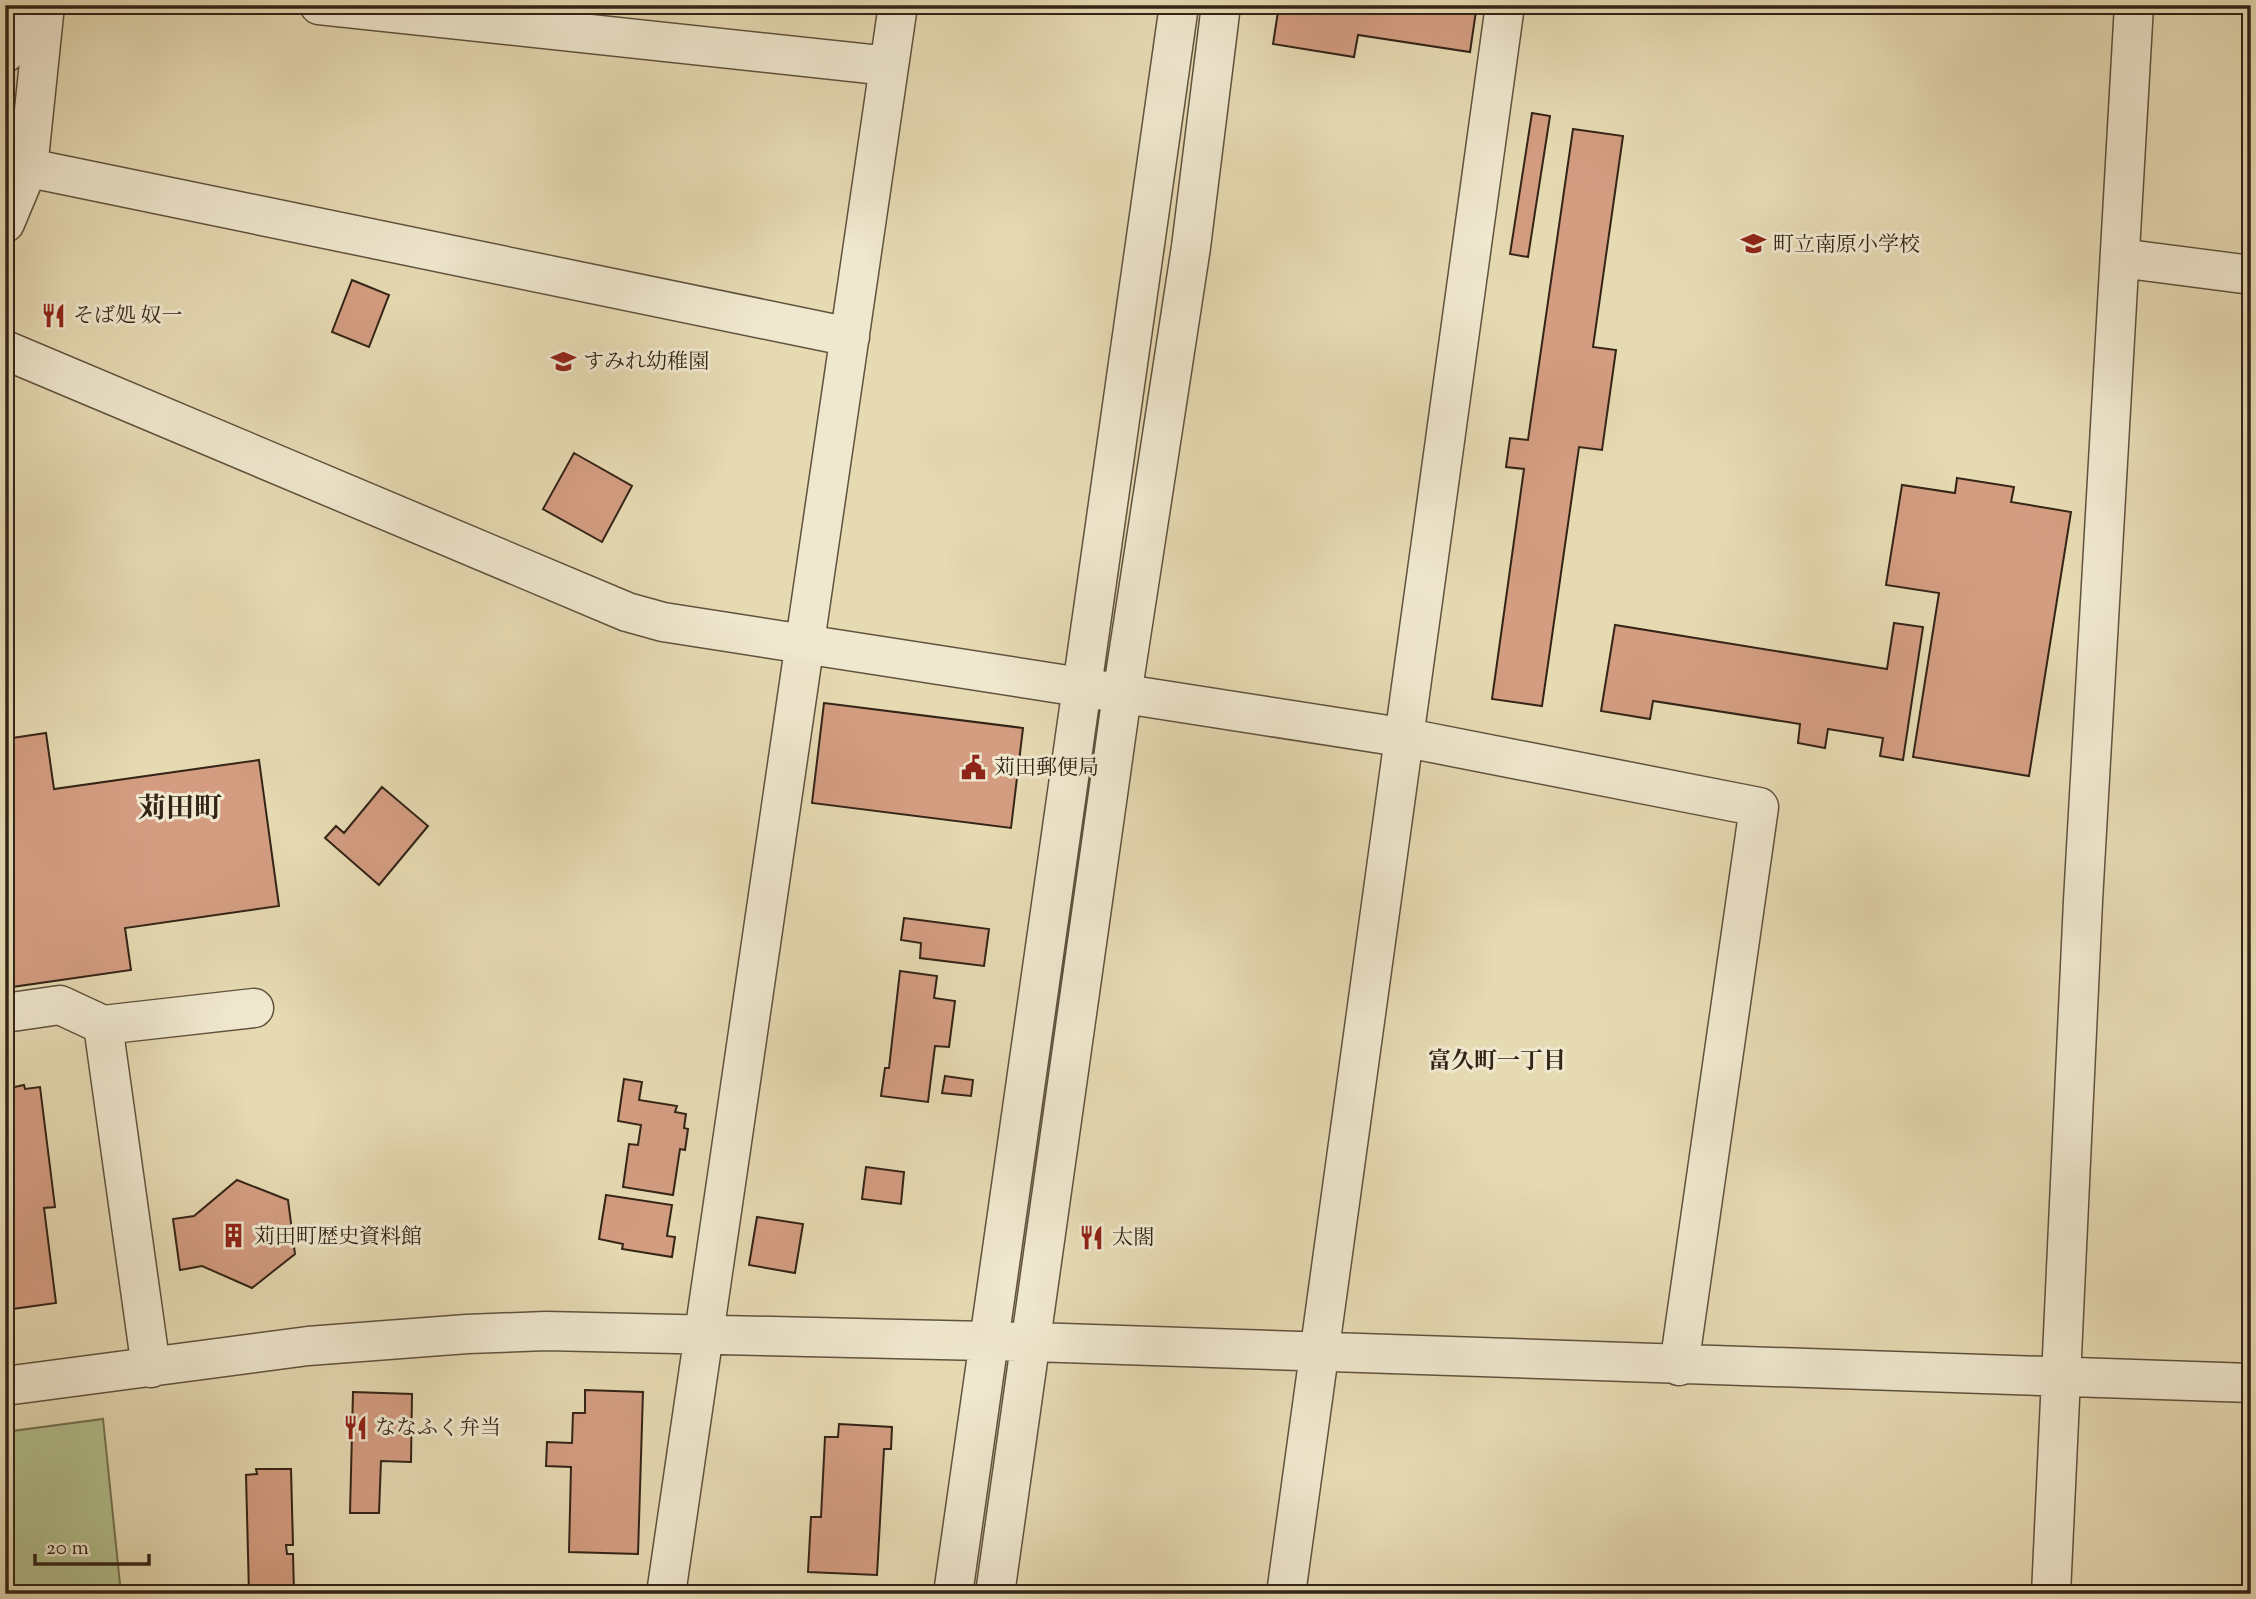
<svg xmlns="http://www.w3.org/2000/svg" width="2256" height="1599" font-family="'Sorts Mill Goudy','Noto Serif JP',serif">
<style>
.green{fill:#b3c08e;stroke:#737252;stroke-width:2}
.building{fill:#d49d82;stroke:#332416;stroke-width:2}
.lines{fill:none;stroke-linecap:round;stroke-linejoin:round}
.minor-casing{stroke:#60523d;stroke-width:41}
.minor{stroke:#efe7ce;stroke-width:38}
.labels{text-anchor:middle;stroke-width:6;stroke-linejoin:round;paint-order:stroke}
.poi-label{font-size:21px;fill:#332416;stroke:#efe7ce;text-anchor:start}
.neighbourhood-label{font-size:23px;font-weight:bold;fill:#332416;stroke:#efe7ce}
.district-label{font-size:28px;font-weight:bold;fill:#332416;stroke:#efe7ce}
</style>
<rect width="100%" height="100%" fill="#e6dab3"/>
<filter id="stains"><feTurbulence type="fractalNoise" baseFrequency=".00286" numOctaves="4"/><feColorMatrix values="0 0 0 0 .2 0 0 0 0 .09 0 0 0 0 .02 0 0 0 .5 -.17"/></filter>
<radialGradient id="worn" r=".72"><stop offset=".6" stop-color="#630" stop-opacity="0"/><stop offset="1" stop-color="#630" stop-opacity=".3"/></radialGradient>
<!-- green -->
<path class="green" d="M103,1419l18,175h-116v-162z"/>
<!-- building -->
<path class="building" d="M1279,5h159l38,6 -6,41 -112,-17 -4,22 -81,-13z
M1532,113l18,3 -22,141 -18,-3z
M1573,129l50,7 -30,211 23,3 -14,100 -23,-3 -37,259 -50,-7 32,-230 -18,-2 4,-29 18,2z
M352,280l37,15 -20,52 -37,-15z
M574,453l58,33 -30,56 -59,-33z
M1957,478l57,9 -3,15 60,10 -42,264 -116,-19 26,-164 -53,-8 16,-100 53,8z
M1894,623l29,4 -20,133 -23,-4 3,-18 -55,-9 -3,19 -27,-5 2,-19 -147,-23 -3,18 -49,-8 14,-86 272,44z
M824,703l199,25 -12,100 -199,-25z
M46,733l8,56 205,-29 20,146 -154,22 6,42 -126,18v-249z
M382,787l46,39 -49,59 -54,-47 11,-12 8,7z
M904,918l85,11 -5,37 -64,-8 1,-15 -20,-3z
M900,971l37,5 -3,22 21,3 -6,46 -14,-1 -7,56 -47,-6 4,-28h4z
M945,1076l28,4 -2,16 -29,-3z
M624,1079l18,3 -3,18 38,6 -2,6 11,2 -2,14 4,1 -3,21 -5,-1 -7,46 -50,-8 6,-43 9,1 3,-20 -23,-4z
M24,1085l1,4 15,-2 15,120 -11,1 12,95 -51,7v-221z
M866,1167l38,5 -3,32 -39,-5z
M237,1180l51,20 7,54 -43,34 -50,-22 -22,4 -7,-51 21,-3z
M606,1195l66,10 -5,31 8,1 -3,20 -50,-8 1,-5 -24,-5z
M757,1217l46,7 -8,49 -46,-8z
M585,1390l58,2 -5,162 -69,-2 2,-85 -25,-1 1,-24 25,1 1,-30h12z
M353,1392l59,2 -1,68 -30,-1 -2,52h-29z
M839,1424l53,3 -1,22h-7l-7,126 -69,-3 3,-55h10l4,-80h13z
M256,1469h35l2,76h-7l1,9h6l1,40h-45l-3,-119 11,-1z"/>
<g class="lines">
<defs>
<path id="minor" d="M319,5l570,61
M5,53l5,-48
M5,163l845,174
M5,223l23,-55 17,-163
M2120,258l131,17
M5,350l622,262 36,10 744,116 352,69 -80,559
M5,1013l55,-8 43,20
M151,1368l-48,-343 151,-17
M5,1386l303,-40 159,-12 79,-3 487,11 1218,41
M666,1594l232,-1589
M953,1594l226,-1589
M995,1594l127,-899 69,-448 30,-242
M1286,1594l219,-1589
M2051,1594l32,-693 51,-896"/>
</defs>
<!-- minor casing -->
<use href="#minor" class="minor-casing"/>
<!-- minor -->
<use href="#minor" class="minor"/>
</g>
<!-- icons -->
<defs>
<symbol id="school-bare" viewBox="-9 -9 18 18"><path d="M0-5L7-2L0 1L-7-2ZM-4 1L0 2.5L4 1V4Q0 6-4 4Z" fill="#8f2418" stroke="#efe7ce" stroke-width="2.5" paint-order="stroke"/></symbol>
<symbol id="restaurant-bare" viewBox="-9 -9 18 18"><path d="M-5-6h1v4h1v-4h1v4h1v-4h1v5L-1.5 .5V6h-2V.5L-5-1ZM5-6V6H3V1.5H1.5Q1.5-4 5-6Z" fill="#8f2418" stroke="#efe7ce" stroke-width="2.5" paint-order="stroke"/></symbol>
<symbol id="civic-bare" viewBox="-9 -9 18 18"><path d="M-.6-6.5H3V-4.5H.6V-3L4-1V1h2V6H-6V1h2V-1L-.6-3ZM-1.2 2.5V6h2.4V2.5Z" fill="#8f2418" stroke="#efe7ce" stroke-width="2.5" paint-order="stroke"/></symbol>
<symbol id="building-bare" viewBox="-9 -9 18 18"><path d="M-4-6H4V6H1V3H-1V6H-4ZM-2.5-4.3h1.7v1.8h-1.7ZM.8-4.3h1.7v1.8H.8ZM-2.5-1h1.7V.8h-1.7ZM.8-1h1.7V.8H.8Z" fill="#8f2418" stroke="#efe7ce" stroke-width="2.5" paint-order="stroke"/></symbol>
</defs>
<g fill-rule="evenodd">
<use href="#school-bare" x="1736" y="226" width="35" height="35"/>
<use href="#restaurant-bare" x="36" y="298" width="35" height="35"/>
<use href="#school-bare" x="546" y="344" width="35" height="35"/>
<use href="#civic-bare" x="956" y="750" width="35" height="35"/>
<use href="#building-bare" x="216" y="1218" width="35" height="35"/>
<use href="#restaurant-bare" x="1074" y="1220" width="35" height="35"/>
<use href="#restaurant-bare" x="338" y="1410" width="35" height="35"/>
</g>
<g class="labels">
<!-- poi labels -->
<g class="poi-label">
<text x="1773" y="251">町立南原小学校</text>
<text x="73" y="322">そば処 奴一</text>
<text x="583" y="368">すみれ幼稚園</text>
<text x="994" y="774">苅田郵便局</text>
<text x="254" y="1243">苅田町歴史資料館</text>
<text x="1112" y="1244">太閤</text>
<text x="375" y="1434">ななふく弁当</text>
</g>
<!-- neighbourhood labels -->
<g class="neighbourhood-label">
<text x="1497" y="1068">富久町一丁目</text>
</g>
<!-- district labels -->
<g class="district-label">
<text x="180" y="817">苅田町</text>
</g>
</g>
<!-- margin -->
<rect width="2256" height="1599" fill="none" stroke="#e6dab3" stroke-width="28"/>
<rect x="7" y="7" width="2242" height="1585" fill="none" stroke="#332416" stroke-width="3.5"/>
<rect x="14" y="14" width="2228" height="1571" fill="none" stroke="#332416" stroke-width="2"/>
<!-- scale -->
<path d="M35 1554v10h114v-10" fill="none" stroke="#332416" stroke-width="3.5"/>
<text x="46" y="1554" font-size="21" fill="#332416" stroke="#efe7ce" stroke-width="5" paint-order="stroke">20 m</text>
<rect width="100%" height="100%" filter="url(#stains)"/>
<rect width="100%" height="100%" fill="url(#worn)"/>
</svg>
